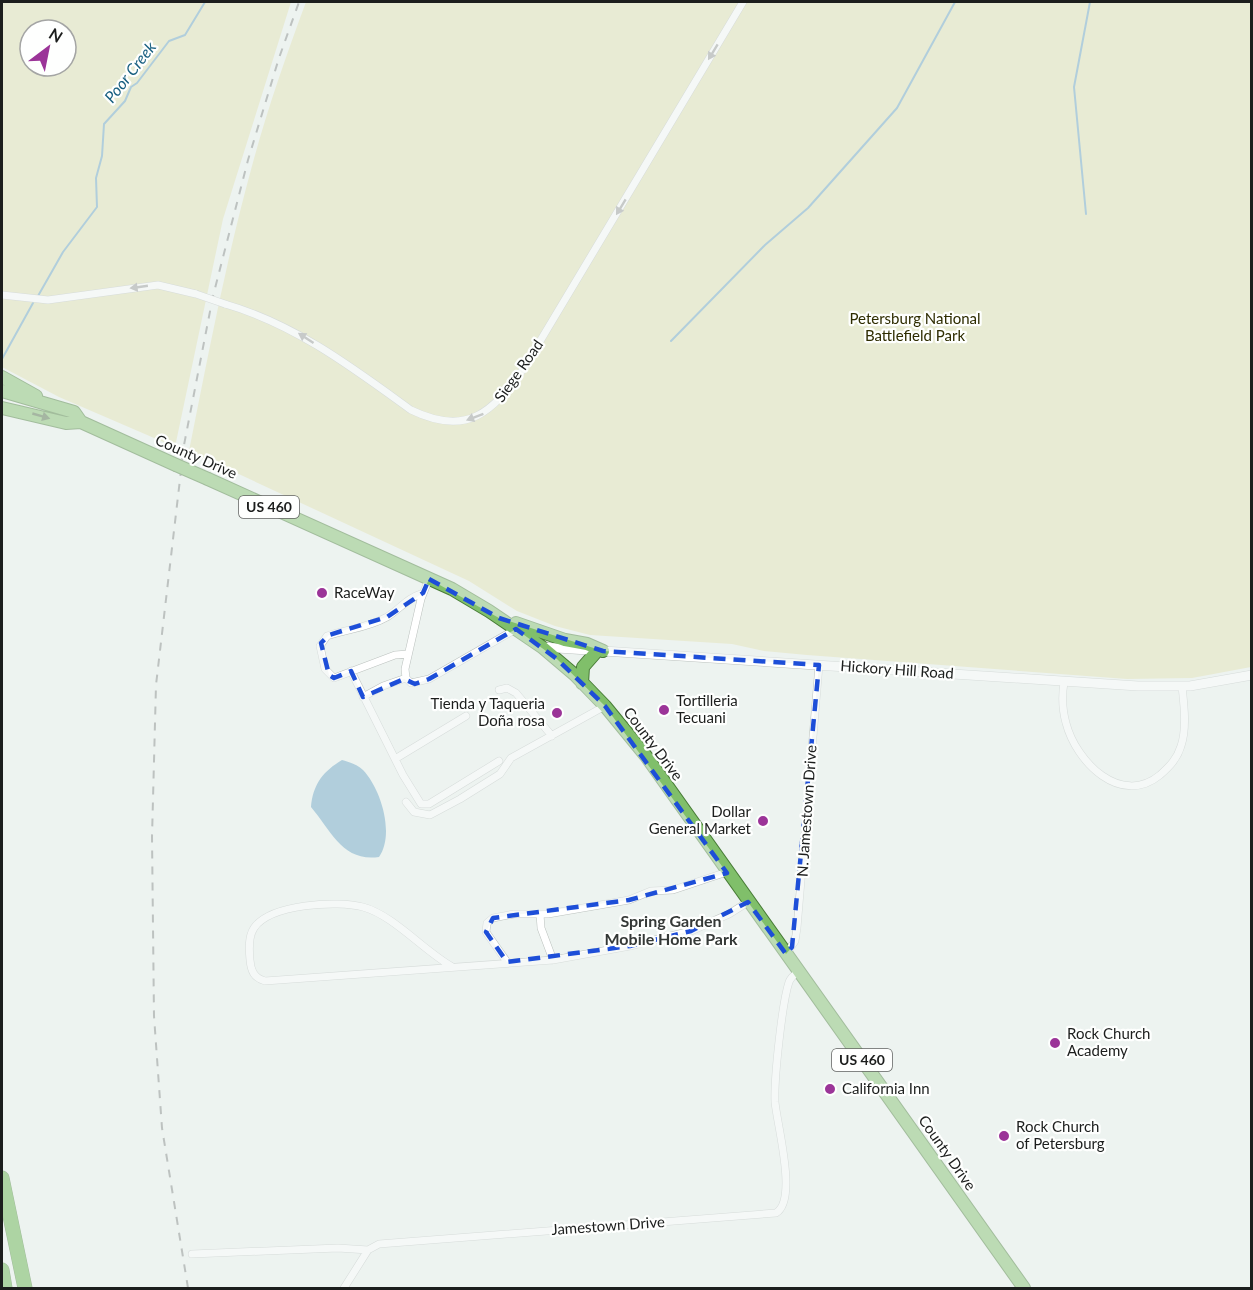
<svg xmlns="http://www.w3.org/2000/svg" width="1253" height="1290" font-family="Lato,sans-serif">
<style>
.green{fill:#e3e2b1;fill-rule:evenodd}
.water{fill:#68a3c3}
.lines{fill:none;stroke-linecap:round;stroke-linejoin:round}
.stream{stroke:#68a3c3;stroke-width:2}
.minor-casing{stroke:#bcc2bf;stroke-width:8}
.tertiary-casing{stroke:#bcc2bf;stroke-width:10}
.trunk-casing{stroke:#487c37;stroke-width:14}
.motorway-casing{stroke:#487c37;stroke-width:15}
.minor{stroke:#fff;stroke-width:7}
.tertiary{stroke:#fff;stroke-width:9}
.trunk{stroke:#80bf6a;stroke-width:12}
.motorway{stroke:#60af45;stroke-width:14}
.rail{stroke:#848886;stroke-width:2;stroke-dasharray:8 8;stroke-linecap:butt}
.minor-bridge-casing{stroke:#bcc2bf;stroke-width:8;stroke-linecap:butt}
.trunk-bridge-casing{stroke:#487c37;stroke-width:14;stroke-linecap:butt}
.minor-bridge{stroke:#fff;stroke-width:7}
.trunk-bridge{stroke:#80bf6a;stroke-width:12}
.oneway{fill:#999a99}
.oneway2{fill:#4e6e44}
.marked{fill:none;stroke:#1d4ed8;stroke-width:4.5;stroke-dasharray:12 8;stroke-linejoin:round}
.poi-dot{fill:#9b3498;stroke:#fefffe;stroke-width:2}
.labels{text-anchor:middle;stroke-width:4.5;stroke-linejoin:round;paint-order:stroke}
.shield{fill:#fefffe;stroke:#606260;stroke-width:1.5}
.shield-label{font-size:14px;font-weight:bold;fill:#1c1e1d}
.park-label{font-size:15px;fill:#2e2c00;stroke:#fefffe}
.street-label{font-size:15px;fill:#1c1e1d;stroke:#fefffe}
.poi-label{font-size:15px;fill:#1c1e1d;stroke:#fefffe;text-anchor:start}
.water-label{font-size:16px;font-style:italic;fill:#175f80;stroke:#fefffe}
.neighbourhood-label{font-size:16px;font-weight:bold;fill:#353937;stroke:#fefffe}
</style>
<rect width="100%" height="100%" fill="#edf3f0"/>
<!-- green -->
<path class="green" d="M2,2h289l-68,217 -48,228 -116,-50 -57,-30zM30,30h36v36h-36z
M306,2h945v665l-59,11 -65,1 -320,-24 -43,-4 -32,-7 -142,-9 -35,-9 -38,-15 -48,-30 -280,-130c19,-95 37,-191 63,-285 15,-56 34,-110 54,-164z"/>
<!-- water -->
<path class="water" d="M342,760c7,2 16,5 21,10 18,19 32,64 16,87 -36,5 -47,-25 -68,-50 2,-22 11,-35 31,-47z"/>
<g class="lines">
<!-- stream -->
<path class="stream" d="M1086,214l-12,-127 16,-85
M38,296l25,-44 34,-45 -1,-29 6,-22 2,-32 21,-23 6,-14 6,-4 32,-42 16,-6 20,-33
M671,341l94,-96 43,-37 89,-100 58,-106
M2,359l31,-56"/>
<defs>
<path id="minor" d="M2,295l46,5 110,-15 38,9
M225,304c70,20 128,64 186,106 56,27 81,3 113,-42l219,-366
M429,579l-8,20 -16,70 1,9 5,5 18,-4 87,-50
M408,654l-13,1 -61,23 -9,-9 -5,-23 7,-10c20,-7 41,-8 60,-19 13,-8 20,-19 36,-24
M351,671l52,104 18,29h8l70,-43
M1064,682c-2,13 -2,27 2,41 10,39 55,84 94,52 10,-9 17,-16 21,-29 6,-18 3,-41 1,-60
M499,690l8,-2 9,5 36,43
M363,697l20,-11 23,-8
M395,759l71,-43
M406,802l8,10 16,3 30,-16 40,-25 11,-16 94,-52
M540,914l1,14 12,32
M786,954l9,-13 2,-13 22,-263
M507,962l-21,-30 1,-9 6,-5 21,-4h34l81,-14 22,-9 22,-1 54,-18
M451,966c-28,-16 -58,-51 -88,-59 -25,-7 -93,-3 -109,21 -6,9 -5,22 -4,32 1,11 4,18 15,21l288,-21 77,-14 61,-15 38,-17 19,-12
M192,1254l146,-6 30,2 11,-6 397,-31c22,-13 1,-88 -1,-111 -1,-23 7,-99 14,-120 2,-5 5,-7 9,-10
M344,1288l24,-38"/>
<path id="tertiary" d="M542,647l596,39h52l62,-11"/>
<path id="trunk" d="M2,377l34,19
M2,391l72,21 7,10 95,43
M2,408l64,15 15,-1
M208,479l244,110 37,22 53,36 33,28 30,31 41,50 378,532
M516,623l49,17 22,4 16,7
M582,683l1,-16 14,-16"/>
<path id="motorway" d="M2,1178l23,110
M2,1270l3,18"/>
</defs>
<!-- minor casing -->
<use href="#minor" class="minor-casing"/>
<!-- tertiary casing -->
<use href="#tertiary" class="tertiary-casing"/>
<!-- trunk casing -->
<use href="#trunk" class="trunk-casing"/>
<!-- motorway casing -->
<use href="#motorway" class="motorway-casing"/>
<!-- minor -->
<use href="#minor" class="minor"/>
<!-- tertiary -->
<use href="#tertiary" class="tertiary"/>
<!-- trunk -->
<use href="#trunk" class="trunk"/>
<!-- motorway -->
<use href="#motorway" class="motorway"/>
<!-- rail -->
<path class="rail" d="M188,1288l-26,-160 -8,-112 -2,-179 4,-152 28,-240 29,-149 35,-136 31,-102 20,-56"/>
<defs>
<path id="minor-bridge" d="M196,294l29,10"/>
<path id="trunk-bridge" d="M176,465l32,14"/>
</defs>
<!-- minor-bridge casing -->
<use href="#minor-bridge" class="minor-bridge-casing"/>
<!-- trunk-bridge casing -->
<use href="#trunk-bridge" class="trunk-bridge-casing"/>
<!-- minor-bridge -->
<use href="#minor-bridge" class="minor-bridge"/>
<!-- trunk-bridge -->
<use href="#trunk-bridge" class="trunk-bridge"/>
</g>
<!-- one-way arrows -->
<defs><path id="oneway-solid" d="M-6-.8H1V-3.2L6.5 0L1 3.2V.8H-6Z" transform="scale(1.5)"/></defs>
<g class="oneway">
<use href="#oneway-solid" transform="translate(713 52) rotate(121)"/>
<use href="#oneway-solid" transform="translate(621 207) rotate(121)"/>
<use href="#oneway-solid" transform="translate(139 287) rotate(172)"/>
<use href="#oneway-solid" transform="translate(306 338) rotate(-147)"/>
<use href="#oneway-solid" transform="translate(475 417) rotate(159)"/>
</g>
<use class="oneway2" href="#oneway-solid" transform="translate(41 416) rotate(16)"/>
<!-- marked area -->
<path d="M0 0H1253V1290H0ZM429,579l70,39 104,33 216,14 -27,282 -6,7 -38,-52 -57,29 -61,15 -123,16 -21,-30 7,-14 136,-18 98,-27 -122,-167 -48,-47 -41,-30 -87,50 -14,5 -11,-5 -41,18 -12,-26 -17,7 -5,-3 -8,-32 8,-8 58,-18 36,-24z" fill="#edf3f0" fill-opacity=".55" fill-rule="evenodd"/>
<path class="marked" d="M429,579l70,39 104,33 216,14 -27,282 -6,7 -38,-52 -57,29 -61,15 -123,16 -21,-30 7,-14 136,-18 98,-27 -122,-167 -48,-47 -41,-30 -87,50 -14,5 -11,-5 -41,18 -12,-26 -17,7 -5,-3 -8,-32 8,-8 58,-18 36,-24z"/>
<!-- markers -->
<g class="poi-dot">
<circle cx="322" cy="593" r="6"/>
<circle cx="664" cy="710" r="6"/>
<circle cx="557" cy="713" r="6"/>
<circle cx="763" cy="821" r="6"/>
<circle cx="1055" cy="1043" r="6"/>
<circle cx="830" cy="1089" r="6"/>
<circle cx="1004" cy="1136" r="6"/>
</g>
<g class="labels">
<!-- shield labels -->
<g class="shield">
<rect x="239" y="496" width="60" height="22" rx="4.5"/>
<rect x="832" y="1049" width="60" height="22" rx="4.5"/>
</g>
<g class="shield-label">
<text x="269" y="512">US 460</text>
<text x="862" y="1065">US 460</text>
</g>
<!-- park labels -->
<g class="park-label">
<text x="915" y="324">Petersburg National<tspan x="915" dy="17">Battlefield Park</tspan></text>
</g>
<!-- street labels -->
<g class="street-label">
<text transform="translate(519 371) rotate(-55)" y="5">Siege Road</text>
<text transform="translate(196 457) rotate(24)" y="5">County Drive</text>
<text transform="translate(897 670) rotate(4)" y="5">Hickory Hill Road</text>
<text transform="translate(653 744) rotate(53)" y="5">County Drive</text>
<text transform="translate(807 811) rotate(-86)" y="5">N. Jamestown Drive</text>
<text transform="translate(947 1153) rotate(55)" y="5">County Drive</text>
<text transform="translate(608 1226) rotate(-4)" y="5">Jamestown Drive</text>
</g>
<!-- poi labels -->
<g class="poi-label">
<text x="334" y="598">RaceWay</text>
<text x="676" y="706">Tortilleria<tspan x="676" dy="17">Tecuani</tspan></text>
<text x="545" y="709" text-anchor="end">Tienda y Taqueria<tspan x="545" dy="17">Doña rosa</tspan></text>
<text x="751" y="817" text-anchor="end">Dollar<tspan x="751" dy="17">General Market</tspan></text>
<text x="1067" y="1039">Rock Church<tspan x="1067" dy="17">Academy</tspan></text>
<text x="842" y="1094">California Inn</text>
<text x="1016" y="1132">Rock Church<tspan x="1016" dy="17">of Petersburg</tspan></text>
</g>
<!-- water labels -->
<g class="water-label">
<text transform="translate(130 72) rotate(-52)" y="6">Poor Creek</text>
</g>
<!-- neighbourhood labels -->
<g class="neighbourhood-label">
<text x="671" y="927">Spring Garden<tspan x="671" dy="18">Mobile Home Park</tspan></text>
</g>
</g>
<!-- border -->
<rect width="1253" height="1290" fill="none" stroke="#1c1e1d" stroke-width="6"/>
<!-- north arrow -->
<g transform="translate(48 48) rotate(32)"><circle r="28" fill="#fefffe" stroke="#a4a5a4" stroke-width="1.5"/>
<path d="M0-4.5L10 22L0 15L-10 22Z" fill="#9b3498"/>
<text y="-9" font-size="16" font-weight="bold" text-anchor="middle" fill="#1c1e1d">N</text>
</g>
</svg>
